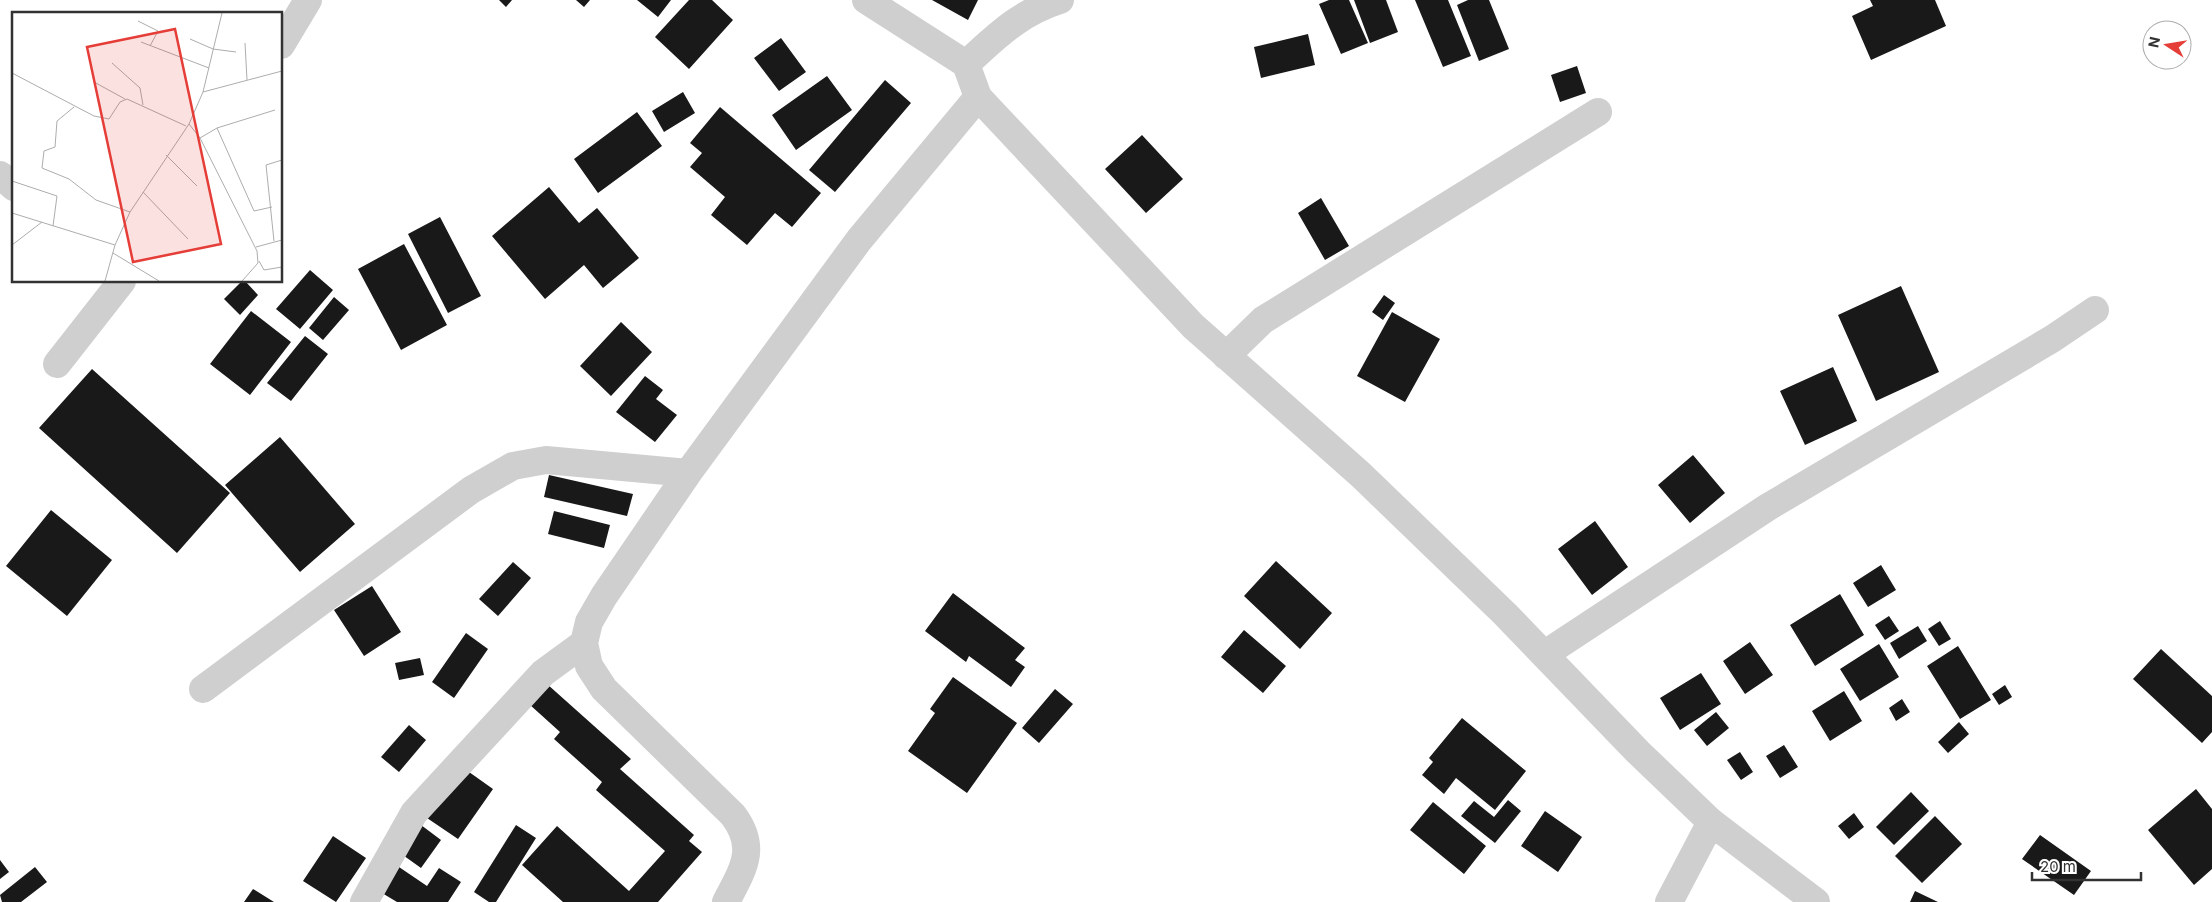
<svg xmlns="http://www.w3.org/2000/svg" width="2212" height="902" font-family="Inter,sans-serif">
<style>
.building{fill:#191919}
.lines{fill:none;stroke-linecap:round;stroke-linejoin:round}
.minor{stroke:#cfcfcf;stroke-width:28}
.inset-road{fill:none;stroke:#adadad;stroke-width:1}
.view{fill:#e53d38;fill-opacity:0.15;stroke:#e53d38;stroke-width:2.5}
.inset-edge{fill:none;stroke:#323232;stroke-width:2.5}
</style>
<rect width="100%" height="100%" fill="#fff"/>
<!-- building -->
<path class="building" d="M499,0h13l-6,7z
M576,0h14l-6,7z
M637,0h34l-13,17z
M689,0h23l21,20 -44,49 -34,-32z
M932,0h46l-10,20z
M1329,0h20l19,43 -27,11 -22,-50z
M1354,0h32l12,32 -28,11z
M1415,0h33l23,56 -28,11z
M1468,0h21l20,49 -30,12 -22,-56z
M1870,0h65l11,26 -75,34 -19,-44 21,-10z
M1308,34l7,31 -54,13 -7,-31z
M781,38l25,34 -27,19 -25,-33z
M1577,66l9,27 -26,9 -9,-27z
M827,76l25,34 -56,40 -24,-35z
M885,80l26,23 -76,89 -26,-22z
M683,92l12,21 -31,19 -12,-21z
M720,107l101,86 -29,34 -17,-14 -28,32 -36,-30 14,-18 -35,-30 12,-14 -12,-10z
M637,112l25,34 -64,47 -24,-34z
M1142,135l41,44 -37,34 -41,-44z
M549,187l30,36 18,-15 42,50 -36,30 -19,-23 -39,34 -53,-63z
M1321,198l28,48 -24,14 -27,-47z
M440,217l41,79 -33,17 -40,-79z
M404,244l43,81 -46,25 -43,-81z
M310,270l23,20 -33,39 -24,-20z
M242,281h3l13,14 -18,20 -16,-16z
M1901,286l38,86 -63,29 -38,-86z
M1384,295l11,8 -12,17 -11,-8z
M334,297l15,13 -26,30 -14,-12z
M251,311l40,31 -41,53 -40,-31z
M1392,312l48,27 -35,63 -48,-26z
M621,322l31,30 -41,44 -31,-30z
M305,336l23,18 -37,47 -24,-18z
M1833,367l24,54 -52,24 -25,-54z
M92,369l138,124 -53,60 -138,-125z
M645,376l18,14 -7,9 21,16 -22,27 -39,-30z
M280,437l75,87 -55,48 -75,-87z
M1693,455l32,38 -35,30 -32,-38z
M549,475l84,19 -6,22 -83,-19z
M51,510l61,50 -45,56 -61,-50z
M554,511l56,14 -6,23 -56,-14z
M1595,521l33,46 -36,28 -34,-46z
M1276,561l56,52 -32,36 -56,-53z
M513,562l18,16 -33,38 -19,-17z
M1881,565l15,25 -28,17 -15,-24z
M372,586l29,46 -37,24 -30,-46z
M953,593l72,55 -10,12 10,7 -14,20 -42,-31 -3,6 -41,-31z
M1840,594l24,41 -49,31 -25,-41z
M1889,616l10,15 -14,9 -10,-15z
M1940,621l11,18 -12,7 -11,-17z
M1918,626l9,15 -28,18 -9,-16z
M1244,630l42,36 -23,27 -42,-36z
M466,633l22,16 -34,49 -22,-16z
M1750,642l23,33 -28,19 -22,-33z
M1879,644l20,33 -39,24 -20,-32z
M1958,646l33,54 -31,19 -33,-53z
M2161,649l51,47v36l-10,11 -69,-64z
M420,658l4,17 -25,5 -4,-17z
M1701,673l20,31 -41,26 -20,-32z
M953,677l64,46 -50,70 -59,-42 27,-38 -5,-4z
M547,684l84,75 -11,10 74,66 -5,6 13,11 -44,50h-95l-41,-37 35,-39 72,65 36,-40 -69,-61 6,-8 -48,-43 6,-7 -31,-28z
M2005,685l7,12 -13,8 -7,-11z
M1055,689l18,15 -34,39 -17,-15z
M1844,691l18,30 -32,20 -18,-30z
M1902,699l8,13 -14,9 -7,-13z
M1716,712l13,16 -22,18 -13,-16z
M1462,718l64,53 -31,39 -39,-32 -12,16 -22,-19 11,-13 -4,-4z
M1959,722l10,12 -21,19 -10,-11z
M409,725l17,15 -27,32 -18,-15z
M1784,745l14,22 -18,11 -14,-22z
M1740,752l13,20 -12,8 -14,-20z
M462,767l31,22 -35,50 -31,-21z
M2196,789l16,20v60l-18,16 -46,-55z
M1911,792l18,19 -35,34 -18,-18z
M1508,800l13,11 -26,32 -34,-27 13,-15 20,16z
M1433,802l53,44 -22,28 -54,-44z
M1545,811l37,26 -24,35 -37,-26z
M1854,813l10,14 -15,12 -11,-13z
M1935,816l27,28 -40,39 -27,-27z
M421,825l20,15 -20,28 -21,-15z
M516,825l20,13 -40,64h-7l-15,-10z
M2040,835l51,36 -17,24 -52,-36z
M333,836l33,22 -30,44 -33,-21z
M0,860l9,12 -9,7z
M35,867l12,15 -26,20h-19l-2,-7z
M399,867l28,19 12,-18 22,14 -13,20h-51l-15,-9z
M253,889l21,13h-30z
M1915,891l23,11h-28z"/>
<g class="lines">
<!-- minor -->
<path class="minor" d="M866,0l100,64 12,33 215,229 168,149 144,139 133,138 73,70 105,80
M281,45l27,-45
M966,64c31,-28 53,-51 94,-64
M0,175l14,12
M1226,356l37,-36 335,-208
M57,364l65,-83
M1545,654l223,-147 284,-168 43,-29
M203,689l268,-199 42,-24 33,-6 142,13
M364,902l50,-89 129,-140 41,-30
M726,902c17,-33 32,-54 7,-87l-129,-126 -15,-23 -5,-23 5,-21 15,-26 84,-123 171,-233 119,-143
M1669,902l42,-80"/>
</g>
<!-- overview -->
<g transform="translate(12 12)">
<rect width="270" height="270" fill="#fff"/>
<path class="inset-road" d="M126,9l20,10 -8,15M178,27l23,10 23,3M129,30l68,26M233,31l2,37M100,51l28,25 3,17M0,61l82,43 15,3 11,-17 7,-3 59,27M82,70l31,17M191,80l79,-21M62,95l-17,14 -2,26 -11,4 -2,17 27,11 27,21 34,12M177,112l11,14 57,113 1,12 -16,18M205,116l58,-18M188,126l17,-10 37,83 18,-4M154,143l31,31M0,169l45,15 -4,30M131,180l45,47M0,201l103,32M262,229l-8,-76 16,-5M0,233l30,-23M244,235l26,-7M101,241l46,28M247,249l5,9 18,-3M93,269l10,-36 15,-33 59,-88 14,-32 19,-79"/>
<path class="view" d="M163,17l46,215 -88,18 -46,-215z"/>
<rect width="270" height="270" class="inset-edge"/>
</g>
<!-- north arrow -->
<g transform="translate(2167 45) rotate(282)"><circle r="24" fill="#ffffff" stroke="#adadad"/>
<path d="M0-4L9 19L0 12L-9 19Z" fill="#e53d38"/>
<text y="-8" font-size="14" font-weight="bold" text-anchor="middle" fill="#323232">N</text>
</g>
<!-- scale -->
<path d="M2032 872v8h109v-8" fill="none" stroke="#323232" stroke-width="2.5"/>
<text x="2040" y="872" font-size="15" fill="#323232" stroke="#ffffff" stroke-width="4" paint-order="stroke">20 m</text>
</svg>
